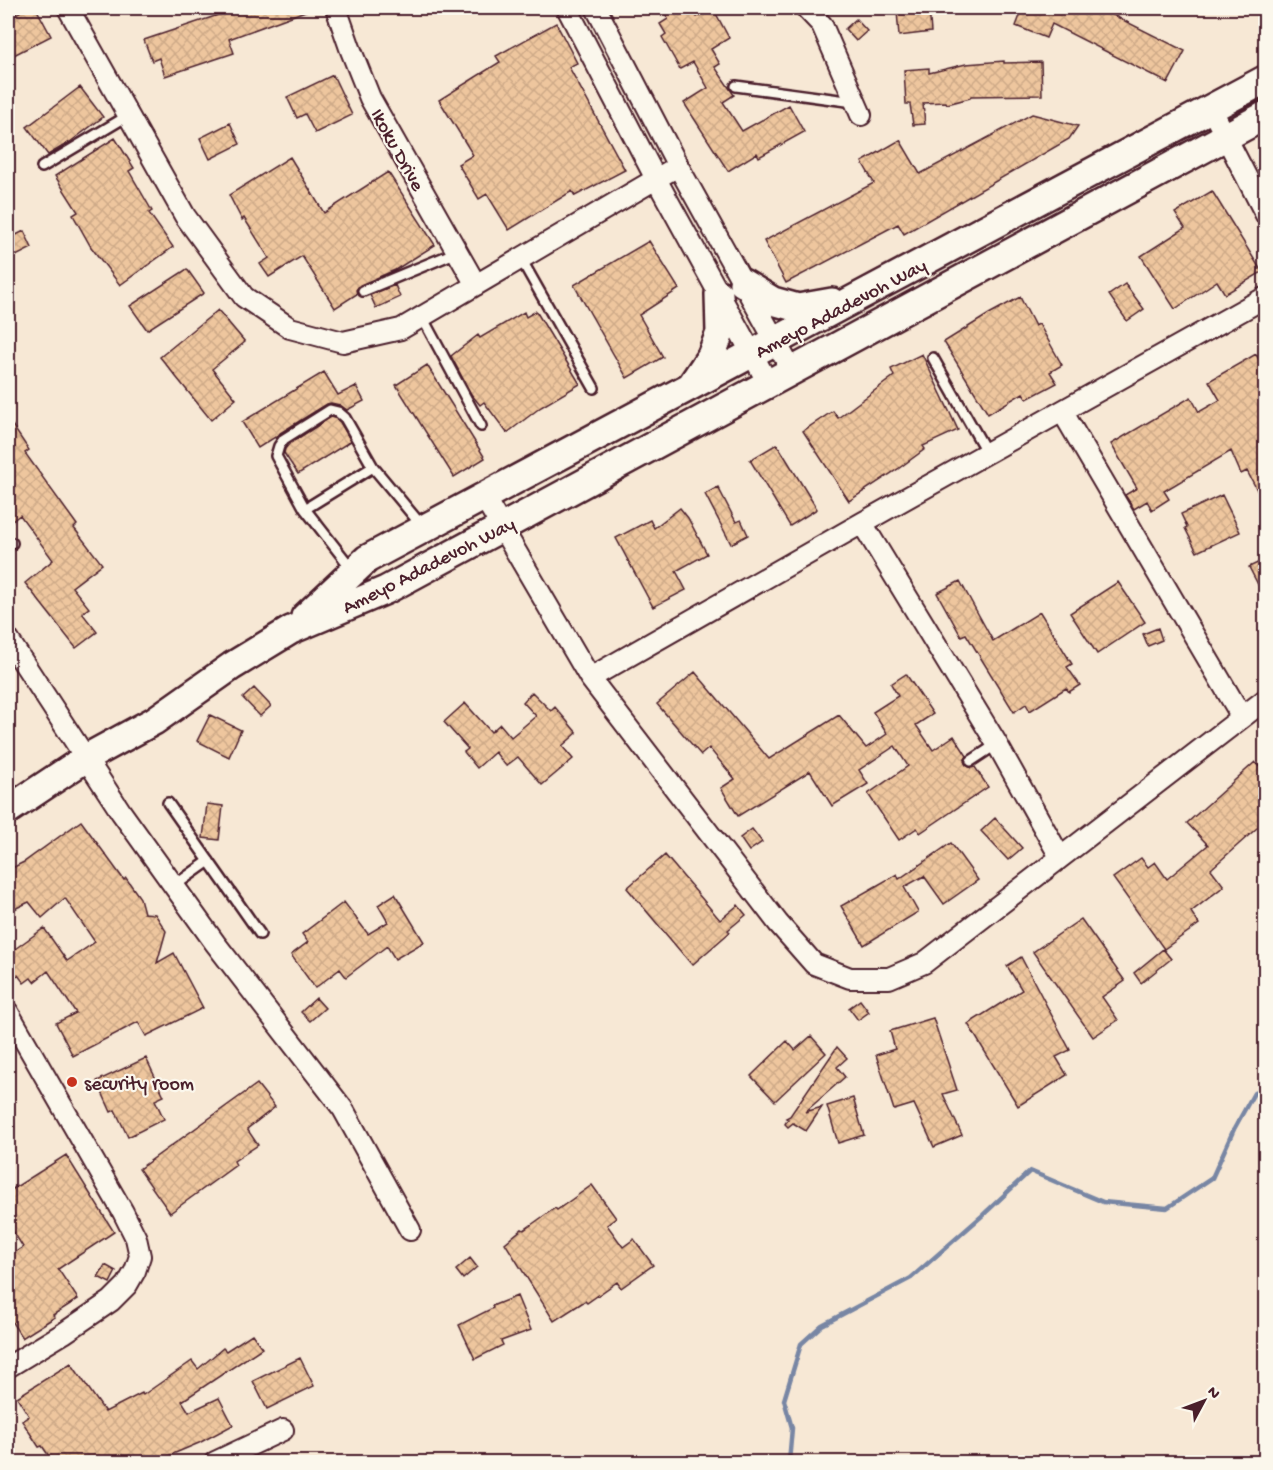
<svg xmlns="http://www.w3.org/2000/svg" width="1273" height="1470" font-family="'Gochi Hand',sans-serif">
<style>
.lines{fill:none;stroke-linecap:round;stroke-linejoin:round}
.stream{stroke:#7886a4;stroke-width:4.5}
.building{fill:url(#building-cross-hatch);stroke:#4a1f2b;stroke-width:1.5}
.lane-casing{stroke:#4a1f2b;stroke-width:14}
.street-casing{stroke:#4a1f2b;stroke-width:24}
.secondary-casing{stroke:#4a1f2b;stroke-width:32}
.lane{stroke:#fbf7ec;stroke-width:9}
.street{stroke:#fbf7ec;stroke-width:20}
.secondary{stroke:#fbf7ec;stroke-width:27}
.poi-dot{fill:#c8321e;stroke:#fbf7ec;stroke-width:2}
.labels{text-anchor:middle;stroke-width:4.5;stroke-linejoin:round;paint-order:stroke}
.street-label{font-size:20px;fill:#4a1f2b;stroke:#fbf7ec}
.poi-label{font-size:20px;fill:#4a1f2b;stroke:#fbf7ec;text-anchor:start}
</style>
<defs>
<pattern id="building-cross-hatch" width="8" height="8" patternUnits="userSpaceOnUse" patternTransform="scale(1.5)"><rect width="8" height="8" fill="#eec69e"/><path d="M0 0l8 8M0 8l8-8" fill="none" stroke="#ceaa88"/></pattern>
</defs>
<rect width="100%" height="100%" fill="#f7e8d5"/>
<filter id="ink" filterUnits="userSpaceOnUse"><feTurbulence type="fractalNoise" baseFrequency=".0167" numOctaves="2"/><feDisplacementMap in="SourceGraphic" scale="12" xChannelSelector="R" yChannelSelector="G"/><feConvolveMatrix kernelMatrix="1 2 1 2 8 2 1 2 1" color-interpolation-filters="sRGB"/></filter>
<g filter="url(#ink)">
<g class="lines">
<!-- stream -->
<path class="stream" d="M789,1462l3,-34 -8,-28 17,-56 21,-19 89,-47 72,-63 47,-44 73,31 64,6 45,-30 22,-49 20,-36 12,-5"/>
</g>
<!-- building -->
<path class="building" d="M27,8h9l15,28 -43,22v-40z
M239,8h72v1l-82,30 5,14 -69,23 -6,-18 -7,3 -8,-21z
M674,8h17l6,9 16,-9 16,30 -18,11 9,15 -5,3 19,28 -11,7 19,29 47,-26 15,27 -45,25 -2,-4 -29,18 -44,-68 24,-15 -15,-26 -13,7 -18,-32 4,-3 -6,-10 8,-5 -3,-6z
M929,8l2,24 -32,4 -2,-25z
M1023,8h76l86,43 -17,32 -116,-59 -6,14 -30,-12z
M856,19l11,12 -11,10 -11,-12z
M556,23l21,40 -8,4 56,103 -50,26 -3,-5 -63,39 -22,-36 -8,5 -21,-35 15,-9 -34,-55 61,-38 -4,-6z
M1004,61v2l37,-1 1,33 -71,1 -1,2 -23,6 -1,-2 -23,1 2,21 -12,1 -3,-21h-4l-2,-34 25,-2v5l37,-9z
M333,75l19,40 -37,18 -10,-19 -8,4 -10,-21z
M80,87l23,30 -33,25 -22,13 -21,-28z
M1032,114l46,12 -9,13 -165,95 -6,-10 -112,59 -22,-42 110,-58 -12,-21 38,-22 20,34z
M230,123l10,21 -30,15 -10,-21z
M115,138l19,30 -5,3 23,40 -3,2 24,34 -53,38 -29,-38 -18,-32 5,-3 -23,-36z
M290,157l34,56 64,-41 47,73 -40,25 -35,15 -4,5 1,4 -22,14 -33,-52 -33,21 -9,-13 9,-6 -25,-40 -2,2 -13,-25z
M1212,191l50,81 -37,22 -8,-13 -42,28 -34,-53 44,-28 -10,-15z
M24,231l8,17 -20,10 -4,-9v-10z
M649,241l30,48 -40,26 24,42 -36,21 -53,-93z
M187,269l17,24 -57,37 -17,-24z
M1125,284l19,25 -17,12 -18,-26z
M395,285l5,12 -24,11 -6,-13z
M1020,297l15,29 4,-2 23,41 -12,7 7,11 -30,16 -4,-6 -35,21 -44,-72 45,-28z
M218,310l27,32 -33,27 24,30 -25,21 -51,-63z
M536,311l44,73 -39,23 -34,26 -23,-31 -4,3 -9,-11 -20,-38 27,-21 2,3 44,-26 2,5z
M922,354l36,76 -35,16 2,3 -27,20 -49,32 -46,-70 30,-20 5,7 56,-42 -3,-7z
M1256,354l10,17v136l-19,-36 -6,3 -10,-23 -67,40 5,8 -17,11 -5,-9 -13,8 -9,-14 12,-7 -26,-44 80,-47 8,15 21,-12 -11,-19z
M427,365l58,93 -31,19 -58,-92z
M324,372l14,23 18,-9 8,15 -17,9 -7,-5 -9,-2 -4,1 -47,29 -4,6 -1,-2 -17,11 -16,-26z
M331,417l4,1 5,4 11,19 -53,33 -14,-21 1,-4 4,-5z
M8,419l21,31 -4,3 52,72 -3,3 28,36 -30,23 17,21 -7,5 15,19 -21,16 -51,-65 28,-23 -33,-45 -12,9z
M777,444l40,65 -27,17 -40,-66z
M718,487l18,35 5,-2 7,15 -17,9 -26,-50z
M1222,495l18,37 -43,20 -12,-24 2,-1 -6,-13z
M680,508l8,10 19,36 -31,17 10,19 -33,17 -37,-69 34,-18 4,8z
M1266,559v41l-17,-33z
M960,581l33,60 47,-29 32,52 -5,3 13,18 -11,7 -3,-4 -36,23 -4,-7 -12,8 -48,-78 -5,2 -24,-43z
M1118,582l27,40 -48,32 -27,-41z
M1158,628l4,12 -14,6 -5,-12z
M695,672l74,87 70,-44 27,33 21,-14 -14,-22 25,-16 -7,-12 15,-10 27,40 -17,11 17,25 21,-14 13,20 -3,5 2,4 5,3 4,-1 13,20 -68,46 -3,-5 -18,12 -31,-46 40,-28 -13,-20 -36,24 9,14 -36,22 -22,-35 -72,45 -17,-28 14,-9 -26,-31 -8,7 -44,-51z
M254,688l17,18 -11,10 -17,-18z
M532,692l19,19 4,-4 22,26 -15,13 11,13 -31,26 -24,-28 -12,9 -11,-14 -18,16 -13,-16 4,-3 -24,-27 21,-19 26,29 9,-8 11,13 25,-21 -13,-14z
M210,715l31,15 -12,27 -32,-16z
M1255,762l11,12v46l-55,49 13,17 -33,26 8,12 -35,25 -51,-71 28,-20 7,9 7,-5 12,17 41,-34 -21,-22z
M207,804l16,2 -4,34 -16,-2z
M995,818l27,30 -14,12 -27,-29z
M81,821l43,59 2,-2 14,20 4,15 11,1 11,17 -9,32 17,-10 29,55 -57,28 -8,-14 -65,34 -17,-33 20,-10 -28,-42 -14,11 -3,-4 -7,5 -6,-8 -4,3 -6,-8 1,-10 -1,-6 36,-26 23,33 28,-19 -30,-44 -23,20 -13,-16 -21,10v-42l16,-8z
M752,829l10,13 -13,9 -9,-13z
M951,843l27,37 -34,24 -20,-28 -20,11 14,25 -54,33 -23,-39 56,-32 2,5z
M665,855l55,65 18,-15 8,10 -18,15 2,2 -38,33 -65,-77z
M395,894l29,48 -29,17 -8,-13 -41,31 -6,-8 -25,19 -24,-33 17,-13 -6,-8 42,-32 24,32 20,-12 -10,-17z
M1081,919l44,62 -23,16 16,23 -25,17 -60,-85z
M1163,949l8,10 -30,24 -7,-10z
M1021,957l49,93 -14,7 11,18 -49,31 -50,-82 54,-34 -15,-24z
M316,998l9,10 -15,13 -9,-9z
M860,1000l9,12 -11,8 -9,-12z
M933,1018l24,72 -14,4 19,41 -28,12 -20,-43 -20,6 -18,-55 19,-6 -5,-18z
M811,1036l15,17 -51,48 -24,-25 36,-35 8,9z
M837,1047l10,11 -10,9 8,10 -40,35 17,-5 -16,24 -13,-8 -5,4 -3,-3 3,-5 -2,-1 4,-2z
M146,1058l18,38 -9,4 9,19 -36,18 -13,-27 -4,2 -14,-31z
M257,1084l18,23 -28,22 11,16 -24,16 2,4 -66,48 -31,-44z
M853,1098l11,37 -26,8 -11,-37z
M66,1155l48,77 -56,37 20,30 -25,16 2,2 -33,21 -14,-22v-59l15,-10 -15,-24v-31z
M592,1185l24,33 -9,7 16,22 11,-8 19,26 -32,23 -4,-6 -30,21 -2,-2 -31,20 -49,-78 17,-14 2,1 31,-22 2,2z
M470,1258l7,9 -14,12 -7,-9z
M105,1265l11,6 -6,12 -12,-6z
M517,1296l14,34 -30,11 2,4 -28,14 -16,-34 34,-17 -1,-2z
M252,1334l10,14 -80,53 7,11 30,-14 14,27 -34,18 -45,19h-101l-11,-16 -3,1 -17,-26 7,-5 -12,-19 54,-34 34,49 37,-19 1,2 49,-34 6,8 25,-21 3,3z
M300,1358l14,28 -47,23 -14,-28z"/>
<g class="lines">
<defs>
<path id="lane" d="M736,86l118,16
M42,167l87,-52
M521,259l73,129
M363,291l94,-39
M422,317l59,109
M933,358l54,95
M305,509l-29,-53 3,-10 5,-7 46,-29 8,2 7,6 28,49
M8,546l4,-3
M352,569l-47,-60 68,-42 49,59
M971,761l26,-17
M168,803l92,131
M174,886l35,-25"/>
<path id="street" d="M68,8l117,208 59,81 46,31 53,14 58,-13 277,-163
M336,8l14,40 20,50 106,187
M567,8l89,171 112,204
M596,8l82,158 114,205
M806,8l16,17 39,90
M1211,108l55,107
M1062,411l180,306
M484,497l106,181 188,245 36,41 36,14h39l35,-15 342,-264
M862,523l135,221 63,113
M8,639l113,173 53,74 41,57 128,166 67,121
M590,678l272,-155 404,-226
M8,1012l115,200 13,26 4,18 -5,15 -8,14 -16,16 -47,32 -56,34
M215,1462l68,-32"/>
<path id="secondary" d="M743,283l30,18 25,7 34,-6
M692,384l19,-28 9,-23 -1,-39
M305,617l62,-58 899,-480
M8,810l78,-52 68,-37 78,-55 59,-36 95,-40 880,-475"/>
</defs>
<!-- lane casing -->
<use href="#lane" class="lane-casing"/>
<!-- street casing -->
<use href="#street" class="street-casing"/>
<!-- secondary casing -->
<use href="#secondary" class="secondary-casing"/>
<!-- lane -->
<use href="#lane" class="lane"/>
<!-- street -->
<use href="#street" class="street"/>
<!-- secondary -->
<use href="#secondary" class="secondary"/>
</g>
</g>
<!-- markers -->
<circle class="poi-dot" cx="72" cy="1082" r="6"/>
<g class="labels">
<!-- street labels -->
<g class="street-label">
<text transform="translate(399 149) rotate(61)" y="7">Ikoku Drive</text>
<text transform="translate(840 307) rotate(-28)" y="7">Ameyo Adadevoh Way</text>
<text transform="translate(428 564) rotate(-27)" y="7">Ameyo Adadevoh Way</text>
</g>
<!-- poi labels -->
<g class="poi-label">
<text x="84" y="1089">security room</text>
</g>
</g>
<!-- margin -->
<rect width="1273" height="1470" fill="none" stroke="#fbf7ec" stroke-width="30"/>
<rect x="15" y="15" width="1243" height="1440" fill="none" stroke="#4a1f2b" stroke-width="2" filter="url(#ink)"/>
<!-- north arrow -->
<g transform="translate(1204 1401) rotate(49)" stroke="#fbf7ec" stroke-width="4.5" paint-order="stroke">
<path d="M0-4.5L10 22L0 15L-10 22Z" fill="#4a1f2b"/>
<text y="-9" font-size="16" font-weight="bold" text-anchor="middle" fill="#4a1f2b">N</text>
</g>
</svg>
